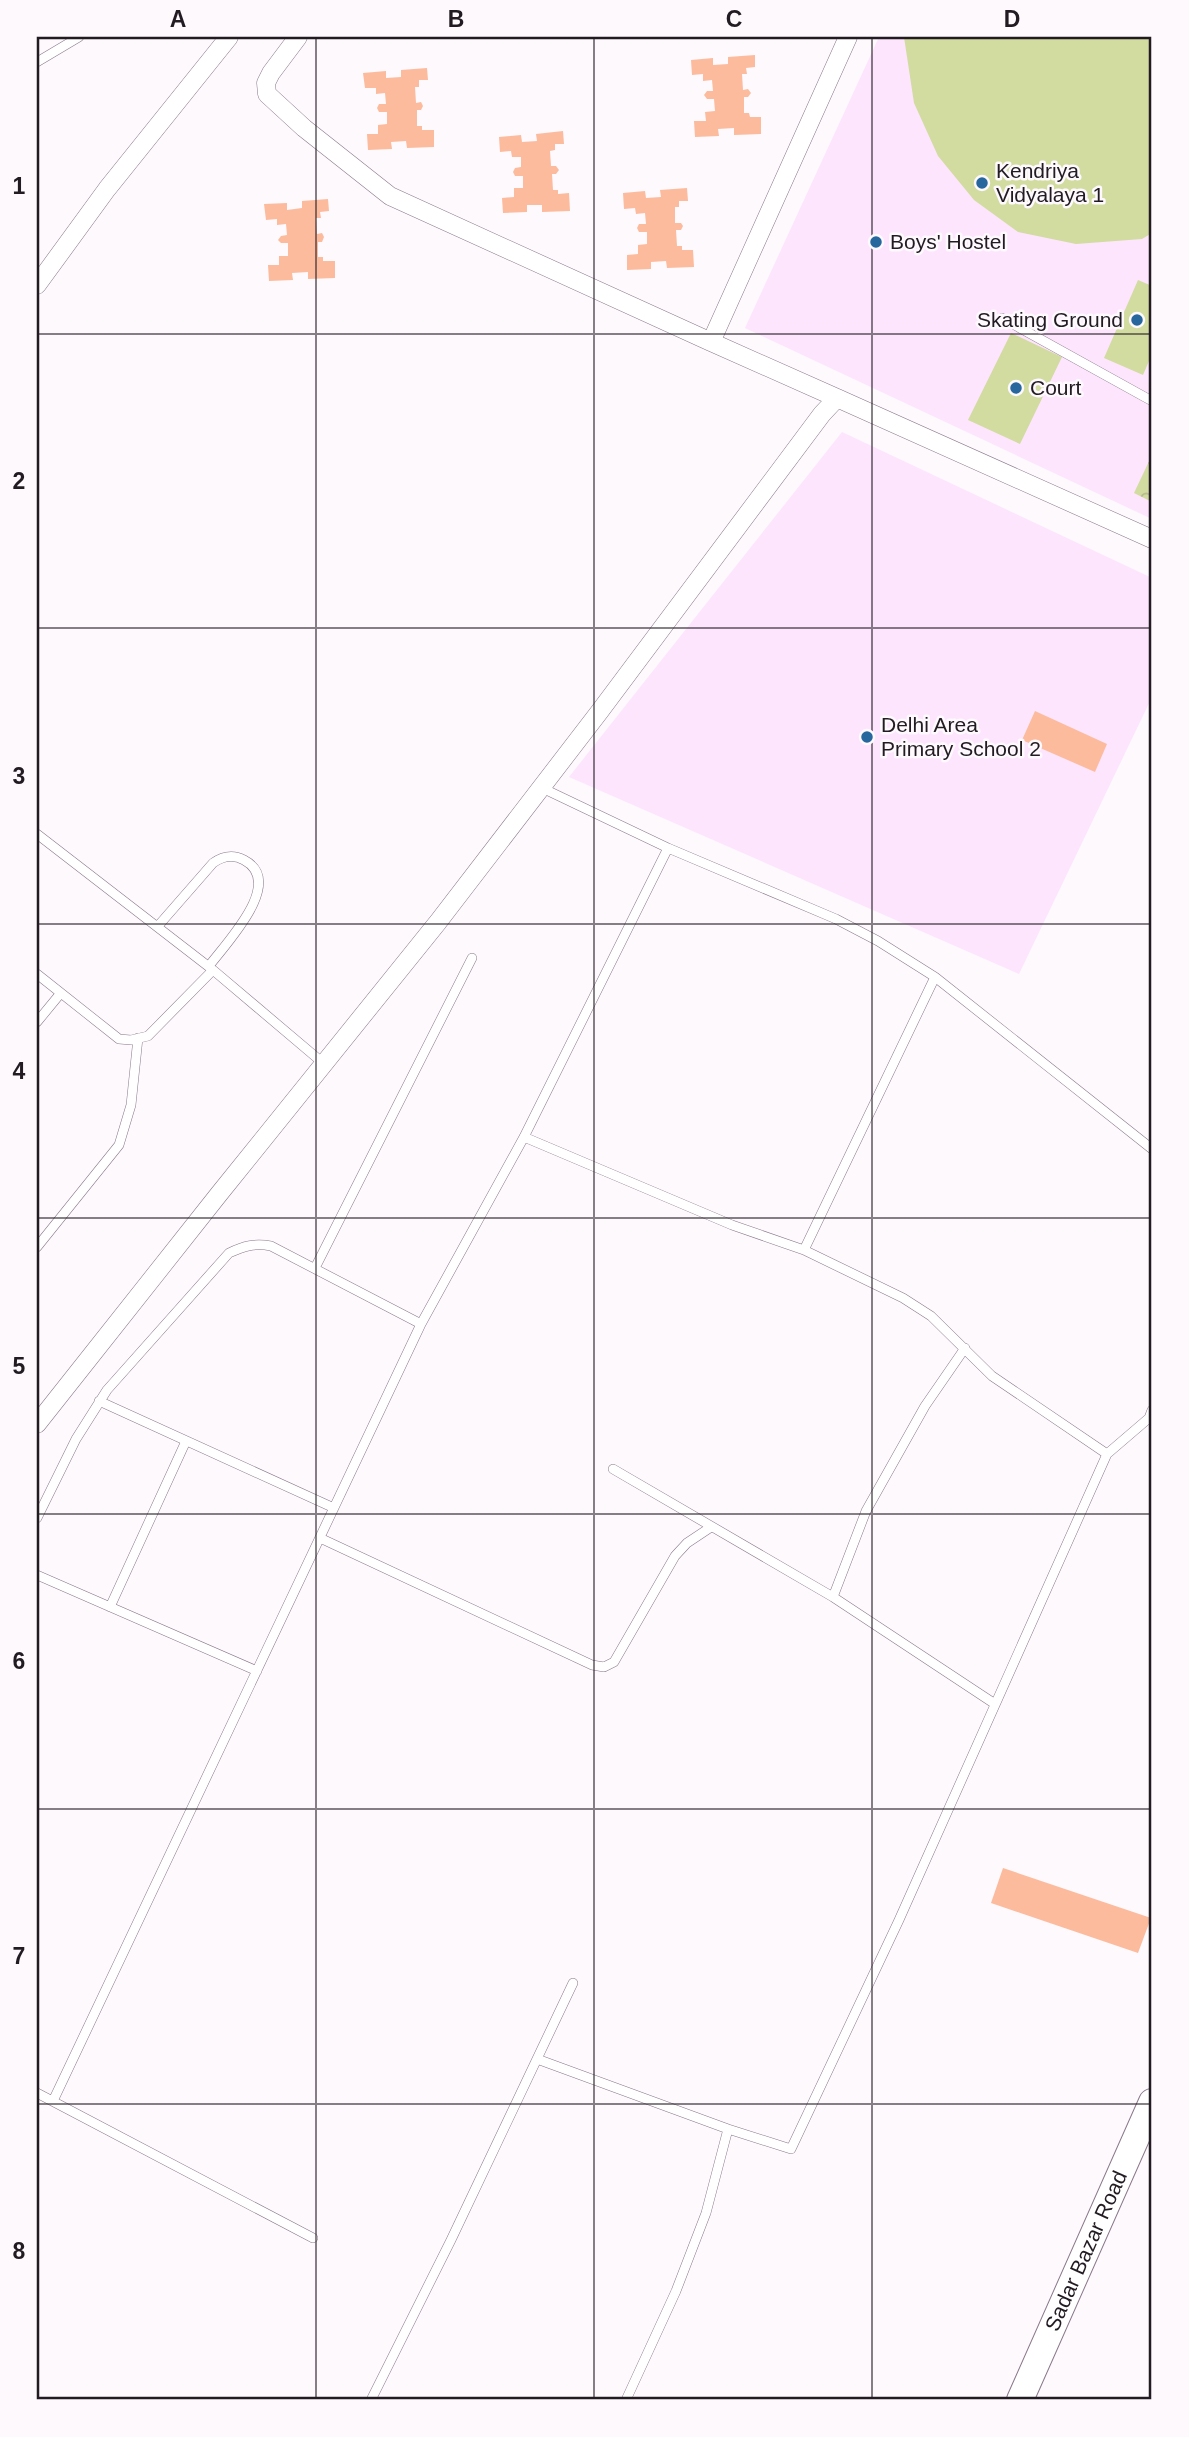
<svg xmlns="http://www.w3.org/2000/svg" width="1189" height="2437" font-family="Helvetica,sans-serif">
<style>
.built{fill:#fde5fd}
.grass{fill:#d2dba0}
.forest{fill:url(#forest-crowns)}
.building{fill:#fcbb9d}
.lines{fill:none;stroke-linecap:round;stroke-linejoin:round}
.lane-casing{stroke:#897889;stroke-width:10}
.street-casing{stroke:#897889;stroke-width:19}
.secondary-casing{stroke:#897889;stroke-width:28}
.lane{stroke:#fff;stroke-width:9}
.street{stroke:#fff;stroke-width:18}
.secondary{stroke:#fff;stroke-width:26}
.grid{fill:none;stroke:#221c22;stroke-width:2;stroke-opacity:0.55}
.poi-dot{fill:#28679e;stroke:#fdf9fd;stroke-width:2.5}
.labels{text-anchor:middle;stroke-width:5;stroke-linejoin:round;paint-order:stroke}
.poi-label{font-size:21px;fill:#221c22;stroke:#fdf9fd;text-anchor:start}
.street-label{font-size:21px;fill:#221c22;stroke:#fdf9fd}
.neatline{fill:none;stroke:#221c22;stroke-width:2.5}
.grid-label{font-size:23px;text-anchor:middle;font-weight:bold;fill:#221c22}
</style>
<defs>
<pattern id="forest-crowns" width="20" height="18" patternUnits="userSpaceOnUse" patternTransform="scale(1.75)"><rect width="20" height="18" fill="#d2dba0"/><path d="M2 6a3 3 0 1 1 6 0M12 15a3 3 0 1 1 6 0" fill="none" stroke="#b4bb8a"/></pattern>
</defs>
<rect width="100%" height="100%" fill="#fdf9fd"/>
<!-- built -->
<path class="built" d="M879,37h273v482l-407,-191z
M842,432l310,146v119l-133,277 -450,-197z"/>
<!-- grass -->
<path class="grass" d="M904,37h248v196l-10,6 -66,5 -58,-12 -44,-32 -36,-44 -24,-53z
M1138,280l14,6v68l-9,21 -39,-17z
M1011,333l51,24 -42,87 -52,-24z"/>
<!-- forest -->
<path class="forest" d="M1152,455v47l-18,-9z"/>
<!-- building -->
<path class="building" d="M755,55v12l-9,1 1,6h-5l1,16 5,-1 3,4 -3,4h-4v16h5l1,4h11v17l-27,1v-7l-16,1 1,7 -24,1 -1,-16h12l-1,-9 10,-1 -1,-12h-7l-3,-4 3,-4h6l-1,-11 -9,1v-7l-11,1 -1,-15 22,-2v7l15,-1v-7z
M427,68l1,12h-9v7h-4l1,16 5,-1 2,4 -2,4h-4v16h5v4h12v17l-27,1 -1,-7 -15,1 1,7 -24,1 -1,-16h11v-9l9,-1v-12h-8l-2,-4 2,-4h7l-1,-11 -9,1v-6h-11l-2,-15 23,-2v7l15,-1v-7z
M563,131l1,13h-9v6l-5,1 1,15h5l3,4 -3,4h-4l1,16h5v4l11,-1 1,18 -28,1v-7h-15v7l-24,1 -1,-15 12,-1v-9h9v-12h-8l-2,-4 2,-4 6,-1v-10h-9l-1,-6 -11,1 -1,-15 22,-2 1,7 15,-1 -1,-7z
M687,188l1,13h-9v6h-4v16h6l2,3 -2,4h-5l1,16h5v4h11l1,17 -27,1 -1,-7 -15,1v7l-24,1v-15l11,-1v-9l9,-1v-12h-8l-2,-4 2,-4h7l-1,-11 -9,1 -1,-6 -11,1 -1,-16 22,-2 1,7 15,-1 -1,-7z
M328,199l1,12 -9,1 1,6h-5l1,16 5,-1 2,4 -2,5h-4v15h5v4h12v17l-27,1v-7l-16,1 1,7 -24,1 -1,-16h11v-9h9v-13h-7l-3,-3 3,-4 6,-1 -1,-11 -9,1v-6l-11,1 -2,-16 23,-1v7l15,-2v-7z
M1035,711l72,33 -12,28 -73,-32z
M1003,1868l148,50 -13,35 -147,-50z"/>
<g class="lines">
<defs>
<path id="lane" d="M37,62l42,-25
M1002,318l150,83
M37,834l176,136 110,93
M668,848l168,71 42,22 57,36 -131,273
M158,926l55,-63c10,-7 20,-9 31,-3 42,22 -18,83 -35,106
M37,974l82,65 12,1 17,-4 65,-66
M935,977l217,172
M37,1022l23,-28
M524,1137l208,88 72,25 99,48 28,18 61,60 115,78 -208,466 -108,229 -63,-20 -191,-70
M37,1247l82,-102 12,-40 7,-67
M315,1268l157,-310
M99,1401l235,107
M1107,1454l42,-36 3,-8
M613,1469l220,128 162,107
M37,1518l39,-79 31,-49 122,-137c15,-7 25,-10 42,-7l150,78
M320,1538l272,127 12,2 10,-5 61,-106 12,-13 24,-16
M37,1575l220,96
M833,1597l33,-86 59,-105 40,-58
M110,1607l76,-166
M37,2093l276,145
M53,2101l368,-777 103,-187 144,-289 -128,-61
M371,2400l80,-160 122,-257
M626,2400l50,-109 30,-78 22,-84"/>
<path id="street" d="M298,37l-27,36 -5,10 1,11 37,34 86,68 321,146
M37,285l70,-96 122,-152
M837,398l315,141
M37,1424l182,-230 219,-272 162,-211 222,-297 15,-16 -126,-56 137,-305"/>
<g id="secondary">
<path id="s1" d="M1020,2400l132,-298"/>
</g>
</defs>
<!-- lane casing -->
<use href="#lane" class="lane-casing"/>
<!-- street casing -->
<use href="#street" class="street-casing"/>
<!-- secondary casing -->
<use href="#secondary" class="secondary-casing"/>
<!-- lane -->
<use href="#lane" class="lane"/>
<!-- street -->
<use href="#street" class="street"/>
<!-- secondary -->
<use href="#secondary" class="secondary"/>
</g>
<!-- grid -->
<path class="grid" d="M316,37v2363M594,37v2363M872,37v2363M37,334h1115M37,628h1115M37,924h1115M37,1218h1115M37,1514h1115M37,1809h1115M37,2104h1115"/>
<!-- markers -->
<g class="poi-dot">
<circle cx="982" cy="183" r="7"/>
<circle cx="876" cy="242" r="7"/>
<circle cx="1137" cy="320" r="7"/>
<circle cx="1016" cy="388" r="7"/>
<circle cx="867" cy="737" r="7"/>
</g>
<g class="labels">
<!-- poi labels -->
<g class="poi-label">
<text x="996" y="178">Kendriya<tspan x="996" dy="24">Vidyalaya 1</tspan></text>
<text x="890" y="249">Boys' Hostel</text>
<text x="1123" y="327" text-anchor="end">Skating Ground</text>
<text x="1030" y="395">Court</text>
<text x="881" y="732">Delhi Area<tspan x="881" dy="24">Primary School 2</tspan></text>
</g>
<!-- street labels -->
<g class="street-label">
<text dy="7" stroke="none"><textPath href="#s1" startOffset="163">Sadar Bazar Road</textPath></text>
</g>
</g>
<!-- border -->
<rect width="1189" height="2437" fill="none" stroke="#fdf9fd" stroke-width="77"/>
<rect x="38" y="38" width="1112" height="2360" class="neatline"/>
<g class="grid-label">
<text x="178" y="27">A</text>
<text x="456" y="27">B</text>
<text x="734" y="27">C</text>
<text x="1012" y="27">D</text>
<text x="19" y="194">1</text>
<text x="19" y="489">2</text>
<text x="19" y="784">3</text>
<text x="19" y="1079">4</text>
<text x="19" y="1374">5</text>
<text x="19" y="1669">6</text>
<text x="19" y="1964">7</text>
<text x="19" y="2259">8</text>
</g>
</svg>
